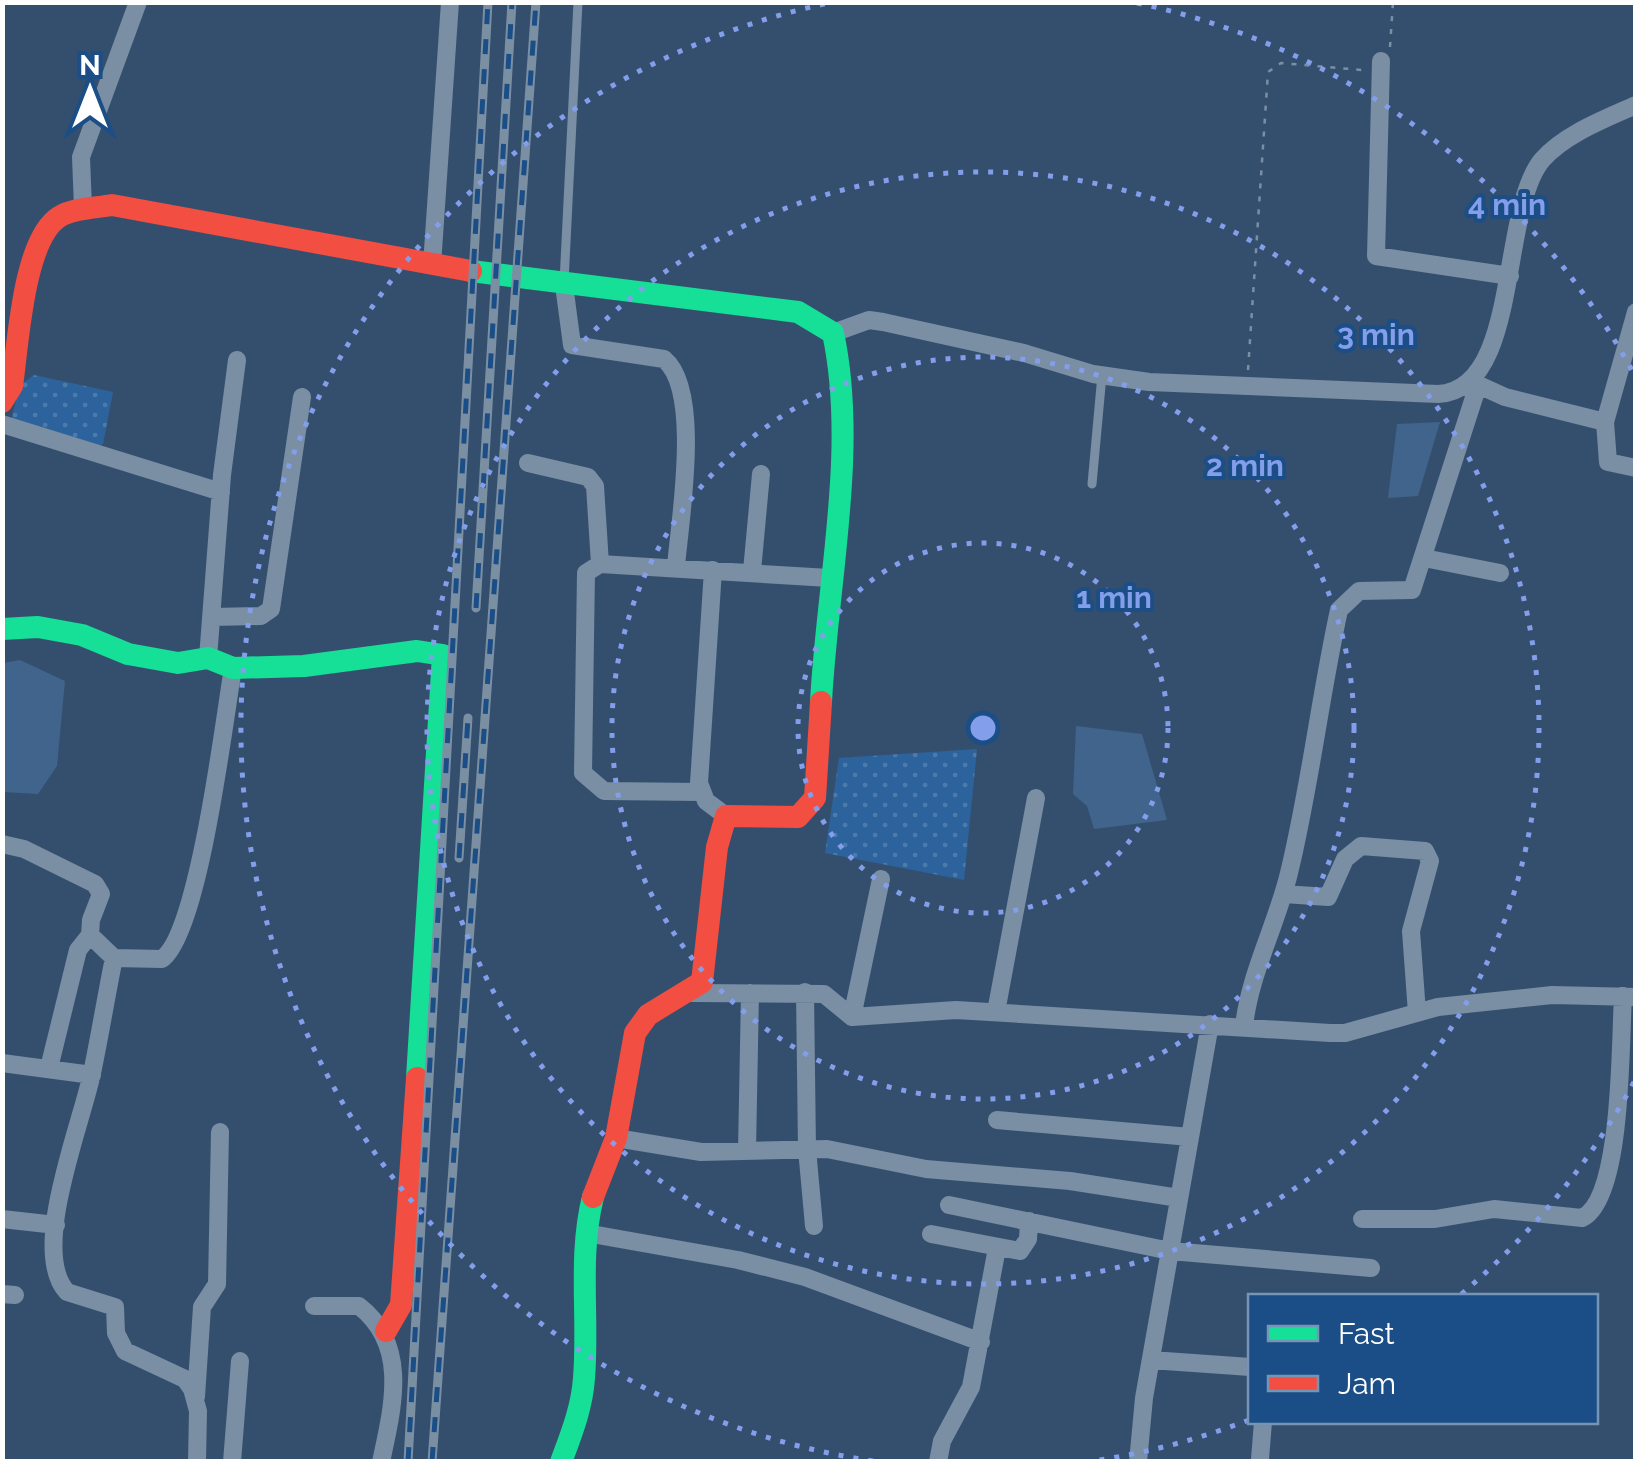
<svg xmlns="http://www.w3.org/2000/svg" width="1638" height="1464" font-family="Raleway,sans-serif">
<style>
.grass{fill:url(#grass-dots)}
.water{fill:#40648c}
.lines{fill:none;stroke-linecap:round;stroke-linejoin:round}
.path{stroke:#7a8ea4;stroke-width:2.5;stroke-dasharray:5 8;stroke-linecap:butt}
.lane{stroke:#7a8ea4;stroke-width:9}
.street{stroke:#7a8ea4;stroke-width:18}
.fast{stroke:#16e098;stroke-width:22}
.jam{stroke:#f24e42;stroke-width:22}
.rail-casing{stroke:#7b8fa3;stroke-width:9}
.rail{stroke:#1b4e86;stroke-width:5;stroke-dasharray:15;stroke-linecap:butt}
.ring{fill:none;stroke:#839eea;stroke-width:5;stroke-dasharray:5 10}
.centre{fill:#839eea;stroke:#1b4e86;stroke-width:5}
.ring-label{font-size:30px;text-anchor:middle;font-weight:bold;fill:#839eea;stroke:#1b4e86;stroke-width:8;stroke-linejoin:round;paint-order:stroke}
</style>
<defs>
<pattern id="grass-dots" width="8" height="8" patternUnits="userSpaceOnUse" patternTransform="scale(2.5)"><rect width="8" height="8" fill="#2c639c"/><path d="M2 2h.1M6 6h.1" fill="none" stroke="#4c7aab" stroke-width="1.8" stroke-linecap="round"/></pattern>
</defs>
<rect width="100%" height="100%" fill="#344f6e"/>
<!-- grass -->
<path class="grass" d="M34,375l79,17 -10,52 -16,6 -73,-18 -2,-16 8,-31z
M977,749l-13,131 -139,-27 14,-95z"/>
<!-- water -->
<path class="water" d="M1440,422l-22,74 -30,2 9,-74z
M20,660l45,21 -8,85 -19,28 -35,-2v-129z
M1076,726l66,8 25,86 -73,9 -7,-23 -14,-12z"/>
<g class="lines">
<!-- path -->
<path class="path" d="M1390,47l3,-45
M1248,370l20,-298 13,-9 81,7"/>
<!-- lane -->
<path class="lane" d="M564,282l14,-280
M1092,484l10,-109"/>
<!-- street -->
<path class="street" d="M1381,61l-5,195 134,20
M83,208l-2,-51 57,-155
M432,265l18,-263
M564,285l8,60 92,14c38,31 16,160 12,207
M1636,312l-31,110 3,40 28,6
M833,333l36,-13 14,2 141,31 69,21 56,8 289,12c83,-4 61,-182 104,-234 23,-26 63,-41 94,-55
M1472,382l33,15 100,25
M2,424l219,68
M528,463l60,14 7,9 5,78
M1424,558l76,15
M713,570l-14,213 7,18 20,15
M752,571l9,-97
M214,617l47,-1 10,-7 31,-212
M208,658l14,-183 15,-115
M701,792l-97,-1 -21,-18 3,-200 14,-9 229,14
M2,844l22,5 71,35 6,10 -10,26 -1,15 24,23c-8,39 -14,77 -22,115 -10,50 -63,178 -25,219l48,15 1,26 9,18 60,28 7,10 6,22 -1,51
M1284,894l44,3 17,-38 16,-13 64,5 5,10 -19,70 6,82
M114,958l48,1c37,-26 62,-238 71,-291
M805,992l2,157 7,77
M692,993l132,1 28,23 104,-7 374,23h15l93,-26 114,-12 84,2
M996,1012l40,-214
M852,1017l29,-138
M1244,1027c5,-52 33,-103 45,-154 21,-86 31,-176 50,-263l20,-19 53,-1 66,-205
M2,1063l90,12
M49,1068l29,-118 12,-15
M997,1120l193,17
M616,1138l85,14 126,-3 99,20 144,12 109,17
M747,1151l3,-158
M949,1205l221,46 201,17
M2,1219l54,6
M1362,1219h73l59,-10 88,9c41,-19 38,-177 41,-222
M586,1233l152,27 67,17 176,65
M931,1234l89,17 8,-12 1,-18
M2,1294l13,1
M314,1306h45c50,39 34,100 22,156
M1151,1360l99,7
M196,1397l6,-90 15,-23 3,-152
M1260,1459l3,-37
M232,1462l8,-101
M938,1462l4,-21 29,-54 26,-139
M1138,1462l6,-64 66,-374"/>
<!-- fast -->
<path class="fast" d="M471,271l327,41 35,21c25,116 -6,251 -12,369
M2,629l36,-2 44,8 46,19 50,9 30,-5 25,10 71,-2 113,-15 26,4 -26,423
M561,1462c10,-27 21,-54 23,-84 5,-60 -6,-122 9,-181"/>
<!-- jam -->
<path class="jam" d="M2,402l10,-16c6,-40 11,-146 47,-169 13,-9 37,-9 53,-12l359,66
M593,1197l23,-59 19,-105 13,-18 54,-33 15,-135 9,-31 72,1 17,-19 6,-96
M386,1331l15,-26 16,-227"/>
<defs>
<path id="rail" d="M476,608l36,-606
M459,858l9,-140
M408,1462l80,-1460
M432,1462l104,-1460"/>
</defs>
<!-- rail casing -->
<use href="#rail" class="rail-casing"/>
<!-- rail -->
<use href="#rail" class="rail"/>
</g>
<!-- distance rings -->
<g class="ring">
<circle cx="983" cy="728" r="185"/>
<circle cx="983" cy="728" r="371"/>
<circle cx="983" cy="728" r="556"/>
<path d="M1634 1082A741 741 0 0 1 1459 1296M1249 1420A741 741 0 0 1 1093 1461M873 1461A741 741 0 0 1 829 3M1137 3A741 741 0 0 1 1634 374"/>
</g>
<circle cx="983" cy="728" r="15" class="centre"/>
<g class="ring-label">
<text x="1507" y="215">4 min</text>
<text x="1376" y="345">3 min</text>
<text x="1245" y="476">2 min</text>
<text x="1114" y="608">1 min</text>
</g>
<!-- border -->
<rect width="1638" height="1464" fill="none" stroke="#ffffff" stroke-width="10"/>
<!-- legend -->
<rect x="1248" y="1294" width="350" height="130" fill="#1b4e86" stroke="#7695b6" stroke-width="2.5"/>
<rect x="1268" y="1326" width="50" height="15" fill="#16e098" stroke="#7695b6" stroke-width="2.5"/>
<text x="1338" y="1344" font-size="30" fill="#ffffff">Fast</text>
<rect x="1268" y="1376" width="50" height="15" fill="#f24e42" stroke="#7695b6" stroke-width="2.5"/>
<text x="1338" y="1394" font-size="30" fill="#ffffff">Jam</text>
<!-- north arrow -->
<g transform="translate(90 90)" stroke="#1b4e86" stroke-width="8" paint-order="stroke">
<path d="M0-8L18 38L0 25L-18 38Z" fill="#ffffff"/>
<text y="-15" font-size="28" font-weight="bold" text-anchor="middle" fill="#ffffff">N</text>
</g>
</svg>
